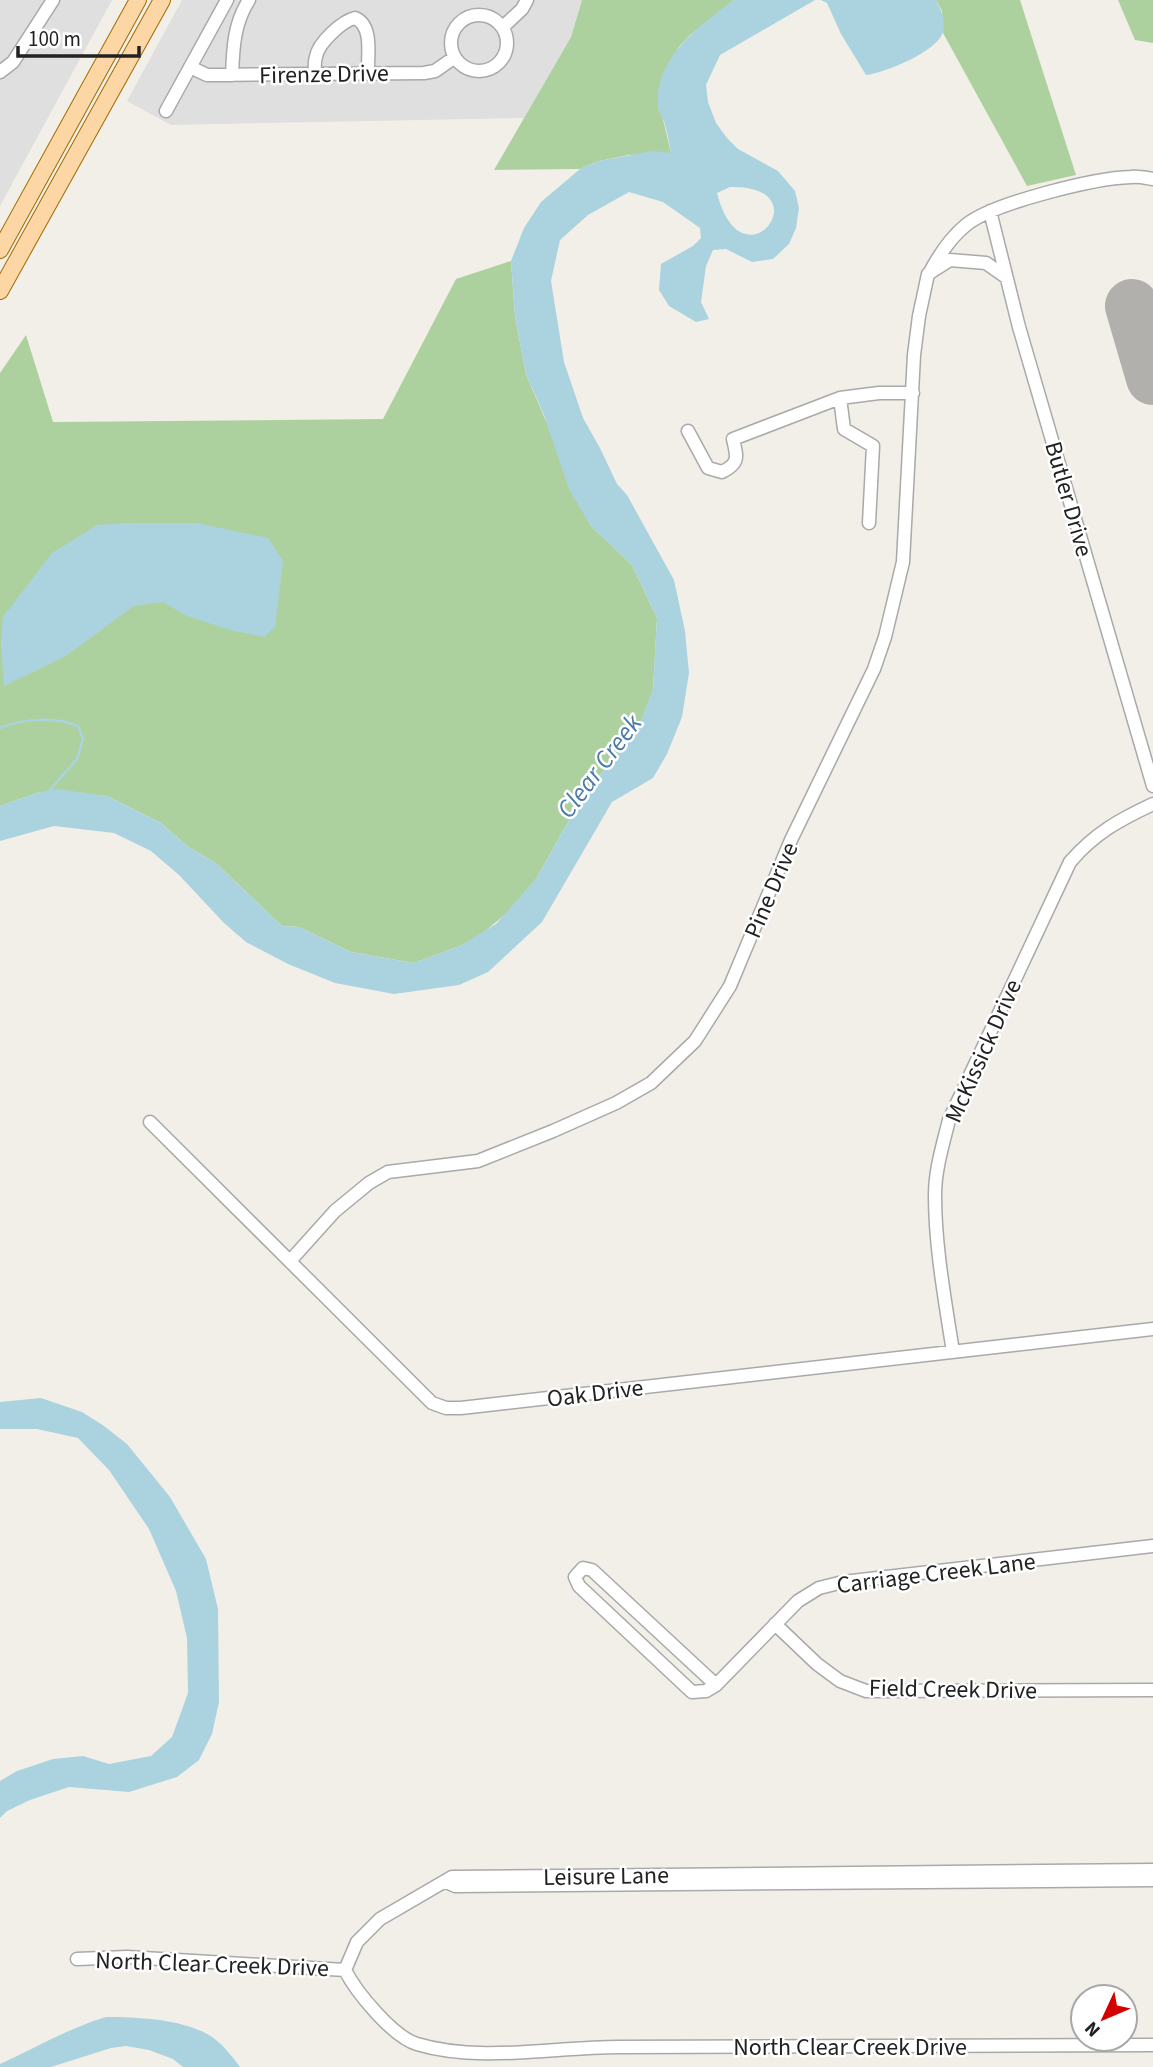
<svg xmlns="http://www.w3.org/2000/svg" width="1153" height="2067" font-family="'Source Sans 3',sans-serif">
<style>
.residential{fill:#e0dfdf}
.forest{fill:#add19e}
.water{fill:#aad3df;fill-rule:evenodd}
.lines{fill:none;stroke-linecap:round;stroke-linejoin:round}
.stream{stroke:#aad3df;stroke-width:2.5}
.runway{stroke:#b1b0ac;stroke-width:54}
.minor-casing{stroke:#a9a9a9;stroke-width:15}
.major-casing{stroke:#a06b00;stroke-width:18}
.minor{stroke:#fff;stroke-width:12}
.major{stroke:#fcd6a4;stroke-width:16}
.labels{text-anchor:middle;stroke-width:5;stroke-linejoin:round;paint-order:stroke}
.street-label{font-size:24px;fill:#222;stroke:#fff}
.water-label{font-size:26px;font-style:italic;fill:#4a7aab;stroke:#fff}
</style>
<rect width="100%" height="100%" fill="#f2efe9"/>
<!-- residential -->
<path class="residential" d="M0,0h112l-112,206z
M182,0h400l-11,37 -47,81 -353,7 -44,-24z"/>
<!-- forest -->
<path class="forest" d="M582,0h152l-44,35 -12,13 -20,59 5,12 8,34 -42,2 -30,6 -19,8 -86,1 77,-133z
M936,0h84l56,175 -49,11 -84,-153 -1,-22z
M1118,0h35v43l-18,-3z
M511,261l4,55 11,58 64,151 42,40 25,53 -4,72 -15,39 -56,68 -46,82 -28,33 -25,21 -23,13 -46,17 -63,-11 -52,-25 -17,-1 -65,-62 -30,-18 -26,-23 -54,-27 -67,-4 -40,14v-433l26,-38 27,87 330,-3 73,-140z"/>
<!-- water -->
<path class="water" d="M734,0h81l-95,55 -14,30 2,17 8,21 11,15 11,11 40,22 17,20 4,17 -3,20 -7,16 -16,15 -21,3 -26,-13 -13,1 -7,16 -5,36 8,17 -13,3 -27,-16 -10,-16 2,-26 32,-18 8,-8 -1,-10 -37,-26 -34,-10 -41,23 -28,25 -9,41 13,81 19,56 17,30 17,36 10,11 47,85 11,51 4,42 -7,44 -15,37 -14,24 -41,24 -70,120 -54,50 -29,13 -65,9 -59,-11 -47,-19 -42,-22 -22,-19 -45,-48 -28,-24 -37,-18 -60,-7 -54,15v-35l40,-14 17,-3 50,7 54,27 26,23 30,18 65,62 17,1 52,25 63,11 46,-17 36,-22 40,-45 46,-82 56,-68 15,-40 4,-71 -25,-53 -42,-40 -21,-36 -25,-74 -18,-41 -11,-58 -4,-55 13,-33 17,-26 39,-33 19,-8 54,-10 18,2c-2,-11 -4,-22 -7,-32 -2,-5 -6,-10 -6,-15 -4,-48 42,-81 76,-106zM730,187c94,-2 12,104 -13,6z
M821,0h115c5,9 10,22 7,32 -5,19 -58,41 -77,43l-25,-41 -14,-31z
M130,523h66l72,15 15,23 -8,66 -11,10 -34,-7 -43,-14 -24,-14 -29,4 -68,50 -62,30 -3,-42 2,-27 49,-64 45,-28z
M41,1398l41,14 22,14 23,18 43,53 36,62 12,50 1,93 -7,32 -13,26 -22,17 -48,15 -60,-5 -39,13 -23,11 -7,7v-37l17,-10 36,-12 30,-3 26,8 42,-8 21,-19 16,-44 -1,-55 -11,-47 -27,-62 -40,-59 -31,-32 -41,-9h-37v-27z
M106,2017c31,0 75,2 103,18 12,7 23,21 31,32h-57l-10,-8 -24,-9 -23,-4 -15,2 -60,19h-51v-3c35,-16 69,-36 106,-47z"/>
<g class="lines">
<!-- stream -->
<path class="stream" d="M0,728c23,-9 55,-12 78,-2l5,13 -6,20 -28,32"/>
<!-- runway -->
<path class="runway" d="M1132,306l21,72"/>
<defs>
<path id="minor" d="M451 43a28 28 0 1 1 56 0a28 28 0 1 1-56 0Z
M503,27l19,-18 5,-9
M190,67l17,8 217,-2 11,-2 20,-14
M0,72l13,-10 40,-62
M315,74c0,-5 -1,-12 1,-17 2,-14 26,-36 39,-39 19,8 12,39 13,55
M232,75c1,-27 2,-52 17,-75
M166,111l61,-111
M990,211l29,116 134,459
M930,272c9,-17 20,-34 36,-47 27,-22 129,-47 165,-48 7,-1 15,1 22,2
M840,398l4,31 29,17 -4,77
M688,431l20,37 14,4c18,-9 15,-15 11,-33l107,-41 39,-5h34
M150,1122l282,281 14,5h15l692,-79
M290,1261l45,-50 34,-28 19,-11 90,-11 75,-30 63,-28 35,-20 44,-42 35,-55 61,-146 83,-171 11,-32 18,-75 11,-207 5,-39 9,-42 22,-14 36,3 20,14
M953,1352c-8,-52 -18,-105 -18,-157 0,-25 8,-51 14,-75l121,-258c25,-29 49,-42 83,-58
M775,1624l42,40 23,17 26,10 287,-1
M716,1685l-124,-115 -9,-2 -8,9 4,9 113,106 14,-1 10,-6 82,-84 21,-13 24,-6 310,-36
M446,1882l9,4 698,-6
M77,1959l50,-2 218,13c11,22 48,67 72,74 62,19 138,3 201,3 178,-1 357,-1 535,-2
M345,1970l12,-28 23,-23 72,-42 701,-7"/>
<path id="major" d="M0,250l138,-250
M0,291l162,-291"/>
</defs>
<!-- minor casing -->
<use href="#minor" class="minor-casing"/>
<!-- major casing -->
<use href="#major" class="major-casing"/>
<!-- minor -->
<use href="#minor" class="minor"/>
<!-- major -->
<use href="#major" class="major"/>
</g>
<g class="labels">
<!-- street labels -->
<g class="street-label">
<text transform="translate(324 74) rotate(-1)" y="8">Firenze Drive</text>
<text transform="translate(1069 499) rotate(74)" y="8">Butler Drive</text>
<text transform="translate(771 890) rotate(-67)" y="8">Pine Drive</text>
<text transform="translate(983 1051) rotate(-66)" y="8">McKissick Drive</text>
<text transform="translate(595 1393) rotate(-7)" y="8">Oak Drive</text>
<text transform="translate(936 1573) rotate(-7)" y="8">Carriage Creek Lane</text>
<text transform="translate(953 1689) rotate(1)" y="8">Field Creek Drive</text>
<text transform="translate(606 1876) rotate(-1)" y="8">Leisure Lane</text>
<text transform="translate(212 1964) rotate(2)" y="8">North Clear Creek Drive</text>
<text x="850" y="2055">North Clear Creek Drive</text>
</g>
<!-- water labels -->
<g class="water-label">
<text transform="translate(599 766) rotate(-53)" y="9">Clear Creek</text>
</g>
</g>
<!-- north arrow -->
<g transform="translate(1104 2018) rotate(226)"><circle r="33" fill="#ffffff" stroke="#a7a7a7" stroke-width="2"/>
<path d="M0-5L12 26L0 18L-12 26Z" fill="#d40000"/>
<text y="-10" font-size="19" font-weight="bold" text-anchor="middle" fill="#222222">N</text>
</g>
<!-- scale -->
<path d="M18 46v10h121v-10" fill="none" stroke="#222222" stroke-width="3.5"/>
<text x="28" y="46" font-size="21" fill="#222222" stroke="#ffffff" stroke-width="5" paint-order="stroke">100 m</text>
</svg>
